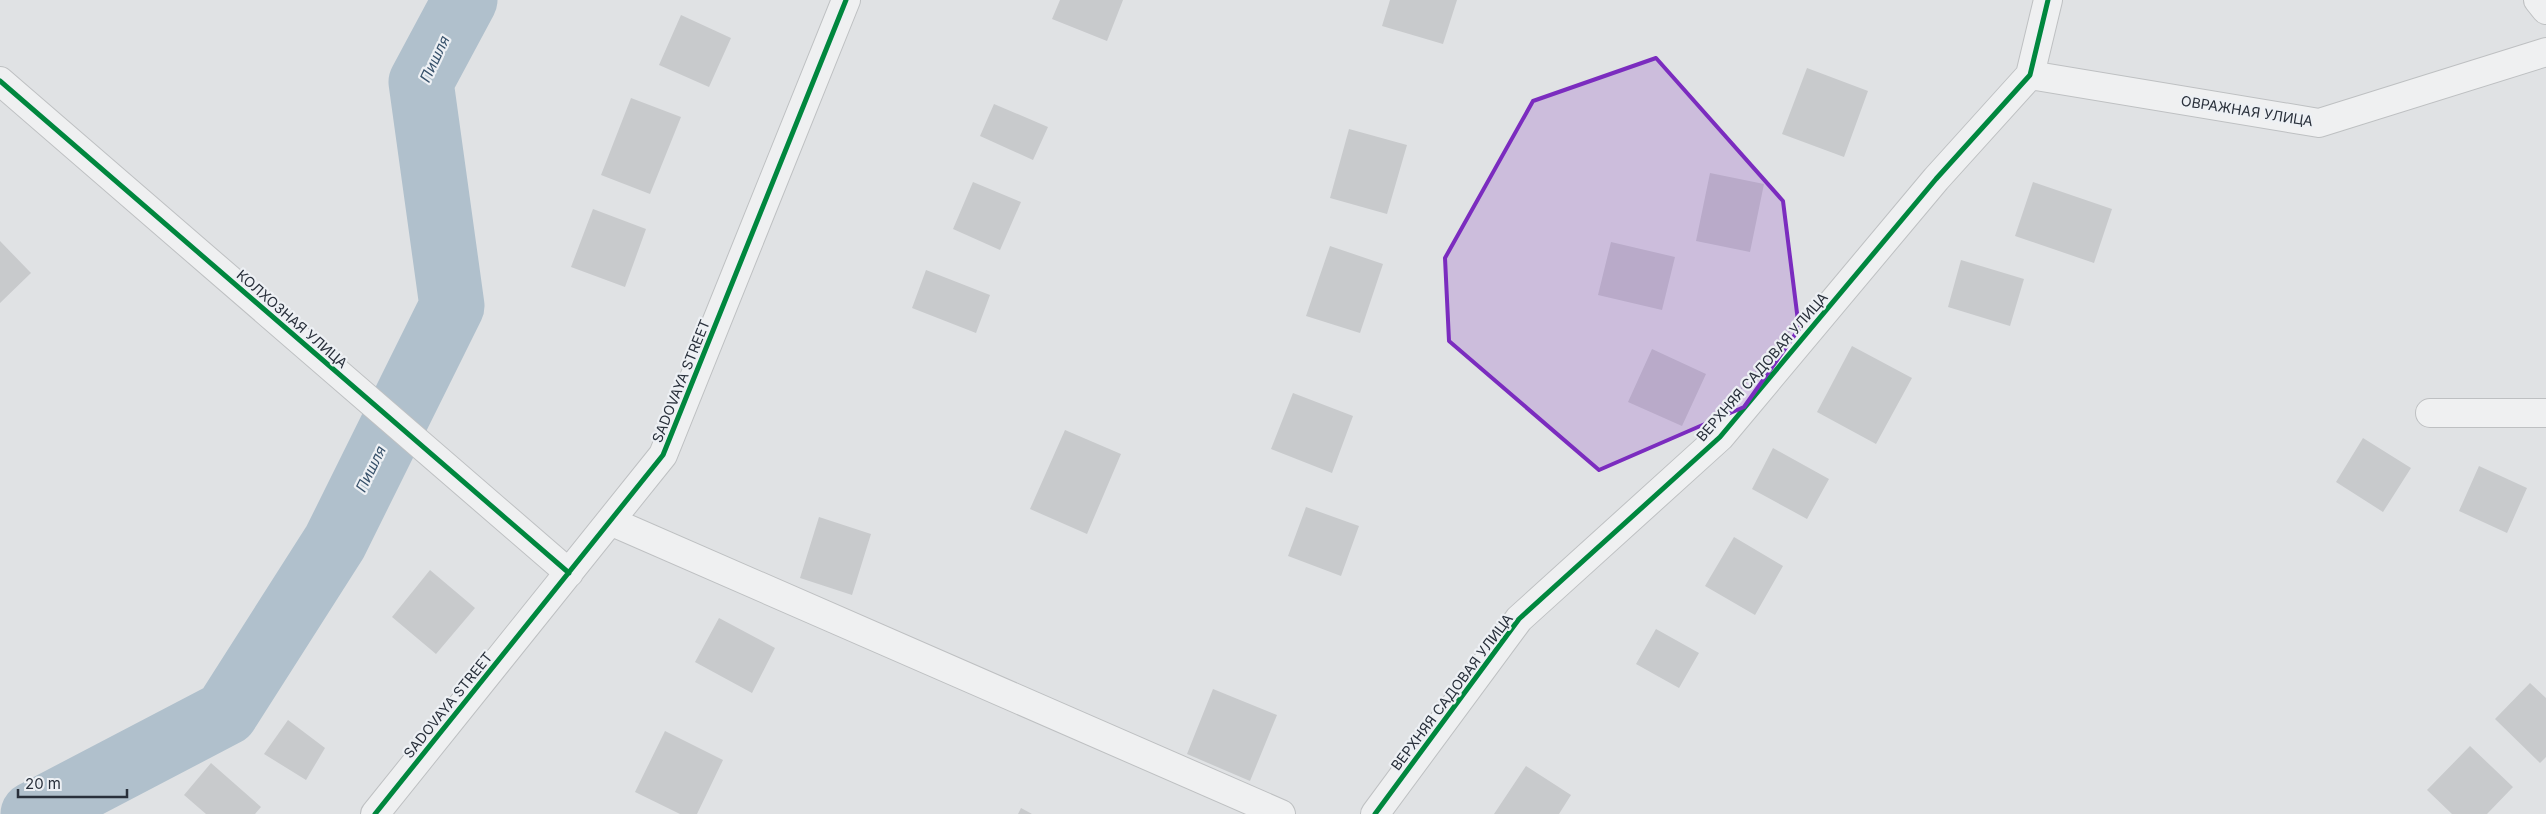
<svg xmlns="http://www.w3.org/2000/svg" width="2546" height="814" font-family="Inter,sans-serif">
<style>
.lines{fill:none;stroke-linecap:round;stroke-linejoin:round}
.river{stroke:#b0c0cc;stroke-width:65}
.building{fill:#c8cacc}
.street-casing{stroke:#bec0c2;stroke-width:30}
.street{stroke:#eff0f1;stroke-width:28}
.cycleway-casing{stroke:#edf0f4;stroke-width:8}
.cycleway{stroke:#00873e;stroke-width:5}
.marked{fill:#7b2cbf;fill-opacity:0.2;stroke:#7b2cbf;stroke-width:4;stroke-linejoin:round}
.labels{text-anchor:middle;stroke-width:4.5;stroke-linejoin:round;paint-order:stroke}
.street-label{font-size:14px;fill:#29303b;stroke:#edf0f4}
.water-label{font-size:15px;font-style:italic;fill:#37516a;stroke:#edf0f4}
</style>
<rect width="100%" height="100%" fill="#e0e2e4"/>
<g class="lines">
<!-- river -->
<path class="river" d="M33,814l193,-101 109,-171 117,-236 -31,-224 44,-82"/>
</g>
<!-- building -->
<path class="building" d="M1060,0h63l-16,41 -55,-22z
M1390,0h67l-14,44 -61,-18z
M681,15l50,23 -22,49 -50,-22z
M1807,68l61,23 -24,66 -62,-23z
M631,98l50,19 -31,77 -49,-19z
M994,104l54,23 -15,33 -53,-24z
M1349,129l58,16 -20,69 -57,-16z
M1710,173l54,11 -14,68 -54,-11z
M973,182l48,20 -21,48 -47,-21z
M2033,182l79,27 -18,54 -79,-27z
M593,209l53,20 -21,58 -54,-20z
M0,241l31,32 -31,30z
M1611,242l64,15 -13,53 -64,-15z
M1330,246l53,18 -23,69 -54,-17z
M1961,260l63,19 -14,47 -62,-19z
M926,270l64,25 -14,38 -64,-25z
M1852,346l60,32 -36,66 -59,-32z
M1652,349l54,25 -24,52 -54,-24z
M1293,393l60,23 -21,57 -61,-24z
M1065,430l56,24 -34,80 -57,-25z
M2363,438l48,30 -28,44 -47,-30z
M1773,448l56,31 -22,40 -55,-30z
M2479,466l48,22 -20,45 -48,-22z
M1306,507l53,19 -18,50 -53,-20z
M819,517l52,17 -19,61 -52,-17z
M1734,537l49,29 -28,49 -50,-29z
M430,570l45,38 -39,46 -44,-37z
M719,618l56,30 -23,45 -57,-31z
M1656,629l43,24 -20,35 -43,-24z
M2530,683l16,15v59l-6,6 -45,-44z
M1213,689l64,26 -27,66 -63,-27z
M288,720l37,28 -19,32 -42,-26z
M665,731l58,29 -26,54h-17l-45,-22z
M2470,746l43,41 -26,27h-35l-25,-24z
M211,763l50,44 -6,7h-49l-22,-19z
M1526,766l45,29 -12,19h-65z
M1021,808l11,6h-14z"/>
<g class="lines">
<defs>
<path id="street" d="M2538,0l8,10
M2030,75l289,48 227,-71
M0,81l569,492
M2430,413h116
M610,521l671,293
M375,814l288,-359 183,-455
M1375,814l144,-195 201,-182 216,-258 94,-104 18,-75"/>
</defs>
<!-- street casing -->
<use href="#street" class="street-casing"/>
<!-- street -->
<use href="#street" class="street"/>
<defs>
<path id="cycleway" d="M0,81l569,492
M375,814l288,-359 183,-455
M1375,814l144,-195 201,-182 216,-258 94,-104 18,-75"/>
</defs>
<!-- cycleway casing -->
<use href="#cycleway" class="cycleway-casing"/>
<!-- cycleway -->
<use href="#cycleway" class="cycleway"/>
</g>
<!-- marked area -->
<path class="marked" d="M1656,58l127,143 16,128 -55,78 -145,63 -150,-129 -4,-83 88,-157z"/>
<g class="labels">
<!-- street labels -->
<g class="street-label">
<text transform="translate(2247 111) rotate(9)" y="5">ОВРАЖНАЯ УЛИЦА</text>
<text transform="translate(292 319) rotate(41)" y="5">КОЛХОЗНАЯ УЛИЦА</text>
<text transform="translate(1762 367) rotate(-49)" y="5">ВЕРХНЯЯ САДОВАЯ УЛИЦА</text>
<text transform="translate(681 381) rotate(-68)" y="5">SADOVAYA STREET</text>
<text transform="translate(1452 692) rotate(-53)" y="5">ВЕРХНЯЯ САДОВАЯ УЛИЦА</text>
<text transform="translate(448 705) rotate(-51)" y="5">SADOVAYA STREET</text>
</g>
<!-- water labels -->
<g class="water-label">
<text transform="translate(435 59) rotate(-65)" y="5">Пишля</text>
<text transform="translate(371 469) rotate(-64)" y="5">Пишля</text>
</g>
</g>
<!-- scale -->
<path d="M18 789v8h109v-8" fill="none" stroke="#29303b" stroke-width="2.5"/>
<text x="25" y="789" font-size="15" fill="#29303b" stroke="#edf0f4" stroke-width="4" paint-order="stroke">20 m</text>
</svg>
